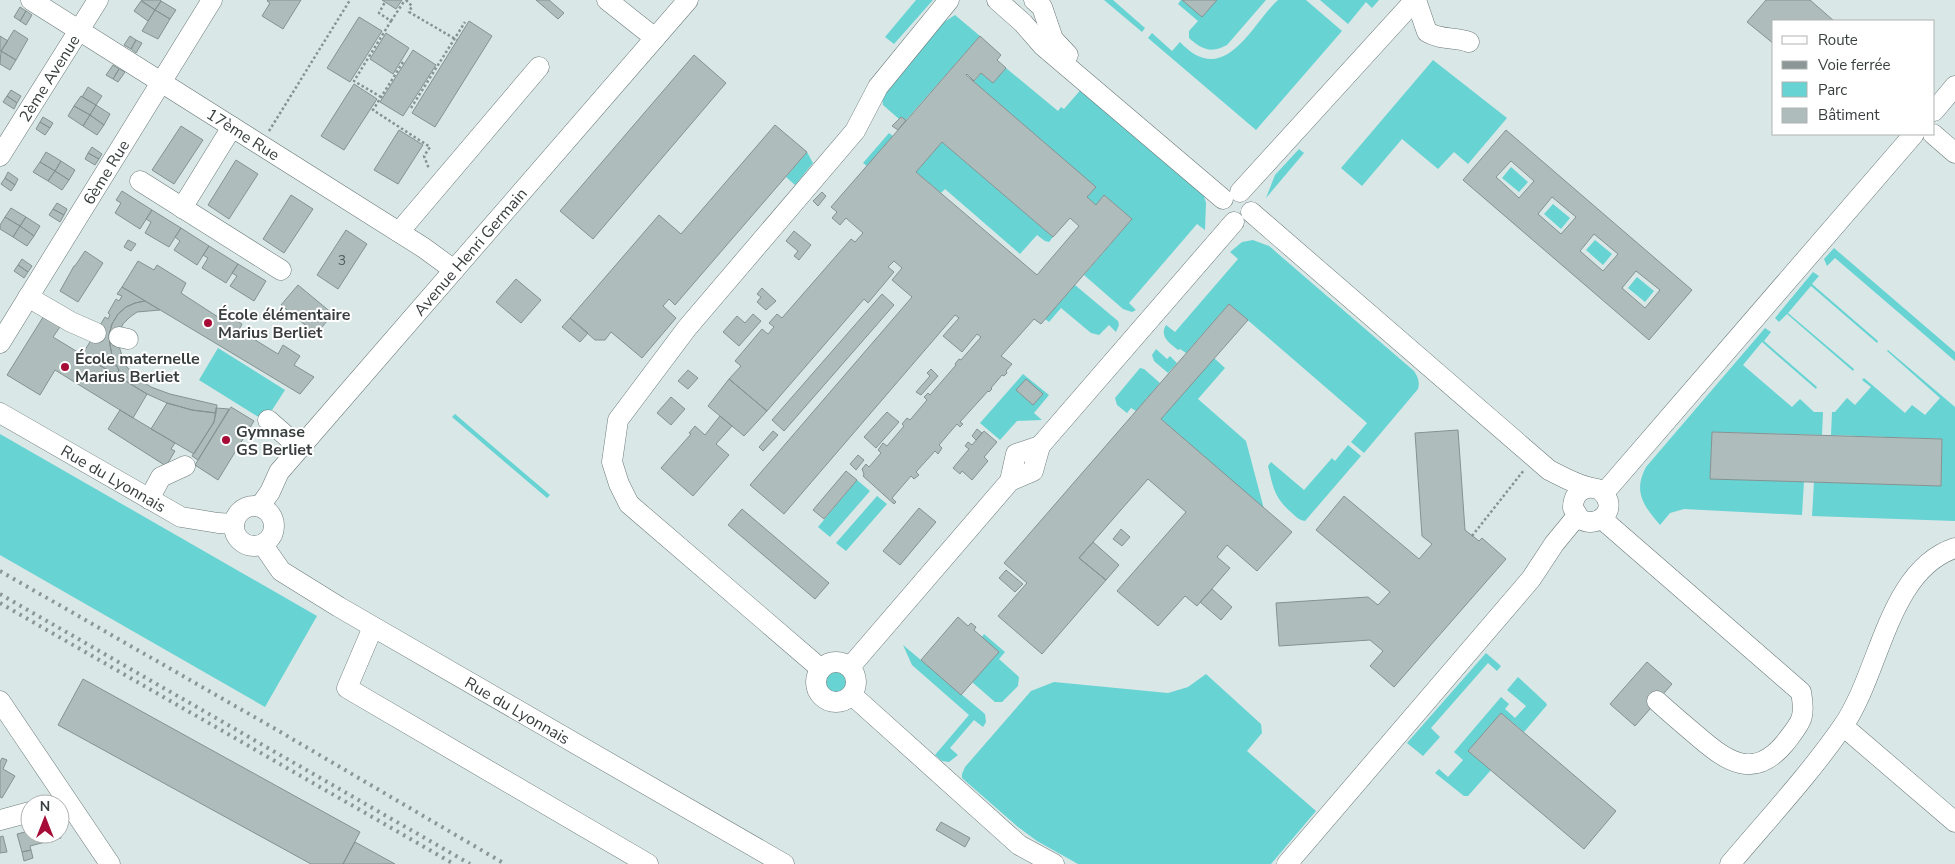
<svg xmlns="http://www.w3.org/2000/svg" width="1955" height="864" font-family="'Nunito Sans',sans-serif">
<style>
.green{fill:#68d3d3}
.building{fill:#aebcbc;stroke:#859292;fill-rule:evenodd}
.lines{fill:none;stroke-linecap:round;stroke-linejoin:round}
.minor-casing{stroke:#6d7a7a;stroke-width:21}
.path{stroke:#879191;stroke-width:2.5;stroke-dasharray:2.5 2.5;stroke-linecap:butt}
.minor{stroke:#fff;stroke-width:20}
.rail{stroke:#8c9696;stroke-width:4;stroke-dasharray:2.5 5;stroke-linecap:butt}
.poi-dot{fill:#a60c36;stroke:#fff;stroke-width:2}
.labels{text-anchor:middle;stroke-width:4;stroke-linejoin:round;paint-order:stroke}
.number-label{font-size:14px;fill:#565e5e}
.street-label{font-size:16px;fill:#383e3e;stroke:#fff}
.poi-label{font-size:16px;font-weight:bold;fill:#383e3e;stroke:#fff;text-anchor:start}
</style>
<rect width="100%" height="100%" fill="#d9e7e7"/>
<!-- green -->
<path class="green" d="M916,0h17l-39,44 -9,-7z
M1104,0h9l32,28 -3,4z
M1181,0h85l-39,45c-16,9 -26,4 -38,-7v-7l9,-10 -20,-17z
M1278,0h28l36,31 -86,99 -108,-92 4,-5 20,18 8,-9c5,5 11,11 18,14 35,16 58,-37 80,-56z
M1320,0h59l-7,8 -6,-6 -18,22z
M955,15l25,21 -74,84 -5,-3 -2,2 -16,-14 -1,-7 59,-74z
M1433,60l74,58 -39,46 -14,-12 -16,17 -36,-30 -40,47 -21,-18z
M1006,68l52,43 3,-4 3,2 20,-23 118,104 4,13 -1,27 -8,-6 -68,79 7,7 -4,2 -9,-3 -39,-34 48,-56 -28,-24 -8,10 -9,-8 8,-10 -121,-105 7,-9 12,10z
M889,133l4,3 -26,30 -4,-3z
M942,142l111,95 -4,5 -4,-1 -8,-6 -17,19 -75,-65 -4,4 -25,-21z
M1299,149l5,4 -38,45 9,-23z
M807,152l6,11 -18,22 -9,-8z
M1511,167l17,15 -9,10 -17,-14z
M1553,204l17,14 -9,11 -17,-15z
M1253,240l16,6 145,125c4,6 6,11 4,18l-54,64 -13,-11 16,-19 -138,-119 -43,49 -6,-4 -2,1c-8,-7 -19,-13 -12,-25l9,7 63,-73 -8,-7 12,-10z
M1595,240l17,14 -9,11 -17,-15z
M1834,248l121,104v9l-120,-103 -8,8 -3,-7z
M1813,272l6,4 -7,8 66,57 -1,2 -66,-57 -23,27 66,56 -1,2 -66,-57 -8,8 -4,-4z
M1637,277l17,14 -9,11 -17,-14z
M1075,285l43,36 1,4 -3,7 -7,-7 -10,10 -8,-2 -30,-25 -12,14 -4,-3z
M1765,328l6,4 -7,9 53,46 -1,2 -54,-47 -19,23 49,42 8,-8 14,13h9l-1,23 -110,-3 -2,46 94,3 -2,34 -118,-6 -14,4 -10,12c-17,-20 -27,-33 -14,-58z
M218,348l67,42 -20,31 -66,-41z
M1156,349l11,10 3,-3 7,7 -9,10 -14,-12 -2,-6z
M1888,350l67,57v114l-143,-5 2,-34 127,4 1,-47 -111,-4 1,-23h3l12,-14 8,7 16,-18 -9,-7 2,-2 41,35 7,-8 13,10 15,-17 -53,-47z
M1214,358l11,10 -27,31 48,42 18,68 -103,-90z
M1140,368l4,1 16,14 -24,28 -5,-3 -4,5 -10,-8 -2,-7z
M1023,374l26,21 -15,18 8,7 -25,1 -17,19 -20,-17z
M455,414l95,81 -3,3 -95,-81z
M0,434l317,182 -52,91 -265,-152z
M1348,445l13,11 -56,65c-6,-1 -9,-4 -13,-8 -18,-15 -19,-26 -24,-47l3,-4 33,28 28,-32 3,3z
M857,480l13,11 -40,46 -12,-10z
M877,496l10,8 -41,47 -10,-8z
M984,634l21,18 -6,7 20,18 -1,9 -16,16h-7l-23,-20 10,-45z
M903,645l82,69 1,8 -3,5 -9,-7 -24,28 8,7 -9,7 -7,-1 -7,-6 34,-40 -57,-50z
M1486,653l15,13 -4,5 -9,-8 -57,65 9,9 -17,19 -16,-13z
M823 682a13 13 0 1 1 26 0a13 13 0 1 1-26 0Z
M1206,674l55,50 1,9 -15,18 69,60 -45,53h-193l-41,-23 -19,-14 -56,-49v-4l3,-7 66,-76 23,-9 114,11 20,-6z
M1518,677l28,26 1,2 -23,27 -23,-19 -32,37 22,20 -23,26h-4l-29,-23 4,-4 9,8 15,-17 -9,-8 47,-55 8,7 -4,5 10,9 11,-12 -19,-16z"/>
<!-- building -->
<path class="building" d="M141,0h19l1,1 -6,9z
M268,0h33l-18,29 -21,-13 8,-13 -3,-2z
M382,0h20l-6,9z
M536,0h13l15,13 -6,6z
M1182,0h35l-15,17z
M1766,0h44l24,21h-60v23l-27,-22z
M141,1l14,9 -7,11 -14,-10z
M161,1l15,9 -6,9 -15,-9z
M20,7l6,4 -6,10 -6,-4z
M155,10l15,9 -12,20 -16,-8z
M26,11l6,4 -6,10 -6,-4z
M359,17l23,14 -32,51 -23,-14z
M469,21l23,15 -57,91 -23,-14z
M14,30l14,9 -12,21 -15,-9z
M386,33l23,15 -16,26 -23,-15z
M0,36l8,5 -7,10h-1z
M130,36l6,4 -5,9 -7,-4z
M980,36l21,19 -4,5 9,8 -13,15 -12,-10 -7,8 -7,-7 -1,1 130,112 -9,10 9,8 8,-10 28,24 -91,105 -7,-5 -33,37 11,8 -6,7 1,2 -3,3 -2,-1 -11,13 1,1 -3,3 -1,-1 -28,31 3,2 -3,3 -3,-3 -18,21 3,3 -4,6 -3,-3 -19,21 3,3 -5,4 -3,-3 -19,22 4,4 -2,2 -31,-28 1,-2 -2,-5 4,-5 3,3 12,-14 -3,-3 5,-7 4,3 17,-20 -2,-2 5,-6 3,2 17,-20 -3,-3 4,-4 2,2 26,-30 -1,-1 4,-5 2,1 20,-23 -4,-3 -15,18 -19,-16 16,-18 -4,-3 -171,199 -34,-29 162,-188 -20,-17 10,-12 -8,-7 -6,6 6,5 -26,31 -4,-4 -97,112 -38,-32 12,-13 -6,-5 27,-32 6,5 6,-7 -5,-4 8,-9 5,4 69,-79 4,3 8,-9 -17,-15 -6,7 -8,-7 5,-6 -6,-5zM942,142l111,95 17,-19 9,8 -42,49 -121,-103z
M136,40l6,3 -6,10 -5,-4z
M413,50l23,15 -33,51 -23,-14z
M1,51l15,9 -6,10 -10,-6z
M694,55l32,28 -133,156 -33,-28z
M113,65l6,4 -6,10 -7,-4z
M119,69l6,3 -7,10 -5,-3z
M354,84l23,15 -33,51 -23,-14z
M88,87l14,9 -6,9 -14,-8z
M11,90l10,6 -4,7 -10,-7z
M7,96l10,7 -3,6 -11,-7z
M81,96l15,9 -6,10 -16,-9z
M96,105l14,9 -6,11 -14,-10z
M74,106l16,9 -7,11 -15,-10z
M90,115l14,10 -7,10 -14,-9z
M43,117l10,6 -3,5 -10,-6z
M901,117l5,3 -8,10 -6,-4z
M40,122l10,6 -5,7 -9,-6z
M775,125l32,27 -132,153 -6,-6 -6,7 13,12 -34,40 -31,-26 -6,8h-10l-25,-22 89,-103 22,19z
M181,126l22,14 -29,44 -22,-14z
M399,130l24,15 -25,39 -24,-14z
M1506,130l186,160 -43,50 -186,-160zM1511,161l23,20 -15,17 -23,-21zM1552,197l24,20 -15,17 -23,-20zM1594,234l24,20 -15,17 -23,-20zM1636,271l24,19 -15,18 -23,-20z
M92,147l10,7 -3,5 -11,-6z
M46,152l15,9 -6,10 -15,-9z
M88,153l11,6 -4,6 -10,-6z
M236,160l22,14 -29,45 -21,-14z
M61,161l14,9 -6,10 -14,-9z
M40,162l15,9 -7,10 -15,-9z
M55,171l14,9 -7,10 -14,-9z
M8,172l10,7 -3,6 -10,-7z
M5,178l10,7 -4,6 -10,-7z
M122,191l30,19 -12,19 -25,-16 6,-10 -5,-3z
M822,192l4,4 -8,10 -5,-5z
M291,195l22,14 -29,44 -21,-14z
M57,203l10,6 -3,6 -11,-6z
M11,208l15,9 -6,9 -15,-9z
M53,209l11,6 -4,7 -11,-7z
M152,210l29,18 -12,19 -24,-14 6,-11 -5,-3z
M5,217l15,9 -7,11 -13,-8v-4z
M26,217l14,9 -6,10 -14,-10z
M20,226l14,10 -7,10 -14,-9z
M181,228l28,18 -12,19 -23,-15 6,-9 -5,-4z
M346,230l21,14 -29,45 -21,-14z
M794,231l17,14 -12,15 -5,-4 4,-5 -12,-10z
M128,240l8,4 -5,7 -7,-4z
M209,246l29,18 -12,19 -24,-15 6,-10 -5,-3z
M85,251l18,12 -25,39 -18,-11 14,-25h1z
M22,259l10,7 -4,6 -10,-7z
M138,261l16,9 3,-5 29,18 -5,10 40,26 4,-6 17,11 -3,6 39,24 5,-9 17,11 -6,9 20,12 -14,17 -178,-107z
M238,264l28,17 -12,20 -24,-15 7,-10 -5,-3z
M18,265l10,7 -4,6 -10,-7z
M516,279l25,21 -20,23 -25,-21z
M298,285l35,29 -17,20 -35,-29z
M122,287l23,14 -10,2 -9,4 -8,7 -6,10 -3,11 1,10 3,15 6,10 -3,5 -34,-20 23,-38 3,2 2,-4 -2,-2 8,-14 3,2 3,-5 -5,-2z
M762,288l14,13 -10,9 -9,-8 4,-5 -4,-3z
M882,294l12,11 -110,126 -12,-11z
M145,301l15,9 -23,2 -7,5 -7,7 -4,9 -1,10 7,22 12,13 14,9 19,7 47,11 -1,8 -24,-3 -25,-7 -20,-9 -31,-19 3,-5 -6,-10 -3,-15 -1,-10 3,-11 6,-10 8,-7 9,-4z
M1229,304l19,16 -87,99 131,113 -35,39 -30,-26 -10,12 13,11 -33,38 -12,-10 -27,30 -41,-35 69,-79 -38,-33 -69,79 27,22 -64,74 -44,-38 29,-33 -23,-20z
M45,314l17,10 -9,13 94,57 -14,24 -78,-48 -15,25 -33,-20z
M753,314l8,7 -22,25 -16,-14 14,-16 8,7z
M570,318l18,15 -8,9 -18,-15z
M931,369l7,7 -17,19 -5,-3 14,-16 -3,-3z
M688,370l10,8 -10,11 -10,-8z
M729,379l38,32 -23,25 -36,-30z
M1026,379l17,15 -10,11 -17,-15z
M671,397l14,12 -14,16 -14,-12z
M167,403l25,7 24,3 -2,9 -20,32 -43,-25z
M231,407l23,14 -36,59 -23,-15z
M216,408l13,1 -31,51 -6,-4 22,-34z
M120,410l55,33 -4,6 4,2 -9,15 -58,-37z
M887,412l12,10 -23,26 -12,-11z
M720,416l12,10 -16,18 13,11 -36,41 -32,-28 30,-34 -2,-1 6,-7 10,9z
M977,429l5,4 -6,7 -4,-4z
M1458,430l7,100 14,11 3,-3 24,21 -112,128 -24,-21 13,-15 -13,-11 -91,6 -3,-43 92,-6 10,8 12,-13 -74,-62 28,-34 75,63 13,-15 -10,-8 -7,-103z
M773,431l5,4 -15,16 -4,-4z
M984,431l13,11 -13,15 4,4 -16,19 -10,-9 -2,3 -7,-6 16,-19 -4,-3 3,-4 4,3z
M1712,432l230,7 -1,47 -231,-7z
M858,455l6,5 -8,10 -6,-6z
M846,471l11,9 -33,39 -11,-9z
M919,508l17,14 -36,43 -17,-14z
M742,509l87,74 -14,16 -87,-74z
M1121,529l9,8 -8,9 -9,-7z
M1093,542l26,23 -13,15 -27,-22z
M1006,570l17,14 -8,8 -16,-14z
M1212,589l20,18 -11,13 -21,-18z
M958,617l10,9 3,-3 5,4 -2,3 25,22 -38,43 -40,-35z
M1647,662l25,22 -37,42 -25,-22z
M83,679l277,153 -17,32h-32l-253,-139z
M1501,713l115,98 -32,38 -116,-98z
M2,758l5,2 -4,9 12,7 -13,22 -2,-1v-35z
M941,822l29,16 -5,9 -29,-17z
M30,826v8h30l1,4 -31,8 1,4 -9,2 -5,-18 8,-2 -1,-4z
M3,836l4,16 -7,1v-16z
M355,842l40,22h-52z
M31,850l2,8 -9,3 -2,-9z"/>
<g class="lines">
<defs>
<g id="minor">
<path id="s1" d="M31,0l393,248 30,22"/>
<path d="M607,0l48,38"/>
<path d="M997,0l26,23 20,23 180,153"/>
<path d="M1034,0l8,7 11,32 15,16"/>
<path d="M1416,0l11,32c13,8 28,5 42,10"/>
<path d="M1934,111l21,-25"/>
<path d="M1933,134l22,19"/>
<path id="s2" d="M0,156l98,-156"/>
<path d="M140,181l141,89"/>
<path d="M1240,192l175,-192"/>
<path d="M182,208l50,-81"/>
<path d="M1251,212l298,258c12,6 26,14 39,17 5,2 10,0 14,5 17,15 -2,38 -22,27l-7,-11c0,-11 5,-18 15,-20"/>
<path d="M399,232l140,-165"/>
<path d="M28,297l43,25 25,11"/>
<path d="M119,337l9,2"/>
<path id="s3" d="M0,343l212,-343"/>
<path id="s4" d="M0,413l181,104 37,6 16,1"/>
<path d="M268,420l32,28"/>
<path d="M1040,446l194,-224"/>
<path d="M1604,493l310,-359"/>
<path d="M149,499l12,-22 24,-11"/>
<circle cx="254" cy="526" r="20"/>
<path id="s5" d="M260,506l10,-14 9,-20 409,-472"/>
<path d="M1602,519l199,173c5,27 0,30 -16,51 -32,39 -60,17 -90,-9 -13,-11 -26,-22 -38,-33"/>
<path id="s6" d="M263,545l18,26 58,36 445,257"/>
<path d="M373,627l-26,61 301,176"/>
<circle cx="836" cy="682" r="20"/>
<path d="M850,667l160,-186 23,-10 7,-25 -24,8 -6,27"/>
<path d="M821,669l-192,-165 -10,-20 -7,-22 6,-42 69,-92 168,-197 23,-44 71,-87"/>
<path d="M852,695l167,150 35,19"/>
<path d="M0,701l110,163"/>
<path d="M1843,726l112,96"/>
<path d="M0,820l30,-8"/>
<path d="M1287,864l244,-285 23,-35 23,-28"/>
<path d="M1730,864c38,-45 79,-89 113,-138 37,-53 45,-156 112,-178"/>
</g>
</defs>
<!-- minor casing -->
<use href="#minor" class="minor-casing"/>
<!-- path -->
<path class="path" d="M406,0l6,6 -3,6 48,28
M391,21l14,-21
M403,62l-30,48 57,37 -6,9 5,13
M381,97l-27,-16 37,-60 -12,-8 6,-11
M411,108l54,-86
M269,131l81,-131
M1472,536l52,-66"/>
<!-- minor -->
<use href="#minor" class="minor"/>
<!-- rail -->
<path class="rail" d="M0,571l277,159 228,134
M0,594l470,270
M0,603l454,261"/>
</g>
<!-- markers -->
<g class="poi-dot">
<circle cx="208" cy="323" r="5"/>
<circle cx="65" cy="367" r="5"/>
<circle cx="226" cy="440" r="5"/>
</g>
<g class="labels">
<!-- number labels -->
<g class="number-label">
<text x="342" y="265">3</text>
</g>
<!-- street labels -->
<g class="street-label">
<text dy="6" stroke="none"><textPath href="#s2" startOffset="92">2ème Avenue</textPath></text>
<text dy="6" stroke="none"><textPath href="#s1" startOffset="251">17ème Rue</textPath></text>
<text dy="6" stroke="none"><textPath href="#s3" startOffset="201">6ème Rue</textPath></text>
<text dy="6" stroke="none"><textPath href="#s5" startOffset="331">Avenue Henri Germain</textPath></text>
<text dy="6" stroke="none"><textPath href="#s4" startOffset="131">Rue du Lyonnais</textPath></text>
<text dy="6" stroke="none"><textPath href="#s6" startOffset="306">Rue du Lyonnais</textPath></text>
</g>
<!-- poi labels -->
<g class="poi-label">
<text x="218" y="320">École élémentaire<tspan x="218" dy="18">Marius Berliet</tspan></text>
<text x="75" y="364">École maternelle<tspan x="75" dy="18">Marius Berliet</tspan></text>
<text x="236" y="437">Gymnase<tspan x="236" dy="18">GS Berliet</tspan></text>
</g>
</g>
<!-- legend -->
<rect x="1772" y="20" width="162" height="115" fill="#ffffff" stroke="#afb2b2"/>
<rect x="1782" y="36" width="25" height="8" fill="#ffffff" stroke="#afb2b2"/>
<text x="1818" y="45" font-size="15" fill="#383e3e">Route</text>
<rect x="1782" y="61" width="25" height="8" fill="#8c9696" stroke="#afb2b2"/>
<text x="1818" y="70" font-size="15" fill="#383e3e">Voie ferrée</text>
<rect x="1782" y="82" width="25" height="15" fill="#68d3d3" stroke="#afb2b2"/>
<text x="1818" y="95" font-size="15" fill="#383e3e">Parc</text>
<rect x="1782" y="108" width="25" height="15" fill="#aebcbc" stroke="#afb2b2"/>
<text x="1818" y="120" font-size="15" fill="#383e3e">Bâtiment</text>
<!-- north arrow -->
<g transform="translate(45 819)"><circle r="24" fill="#ffffff" stroke="#afb2b2"/>
<path d="M0-4L9 19L0 12L-9 19Z" fill="#a60c36"/>
<text y="-8" font-size="14" font-weight="bold" text-anchor="middle" fill="#383e3e">N</text>
</g>
</svg>
